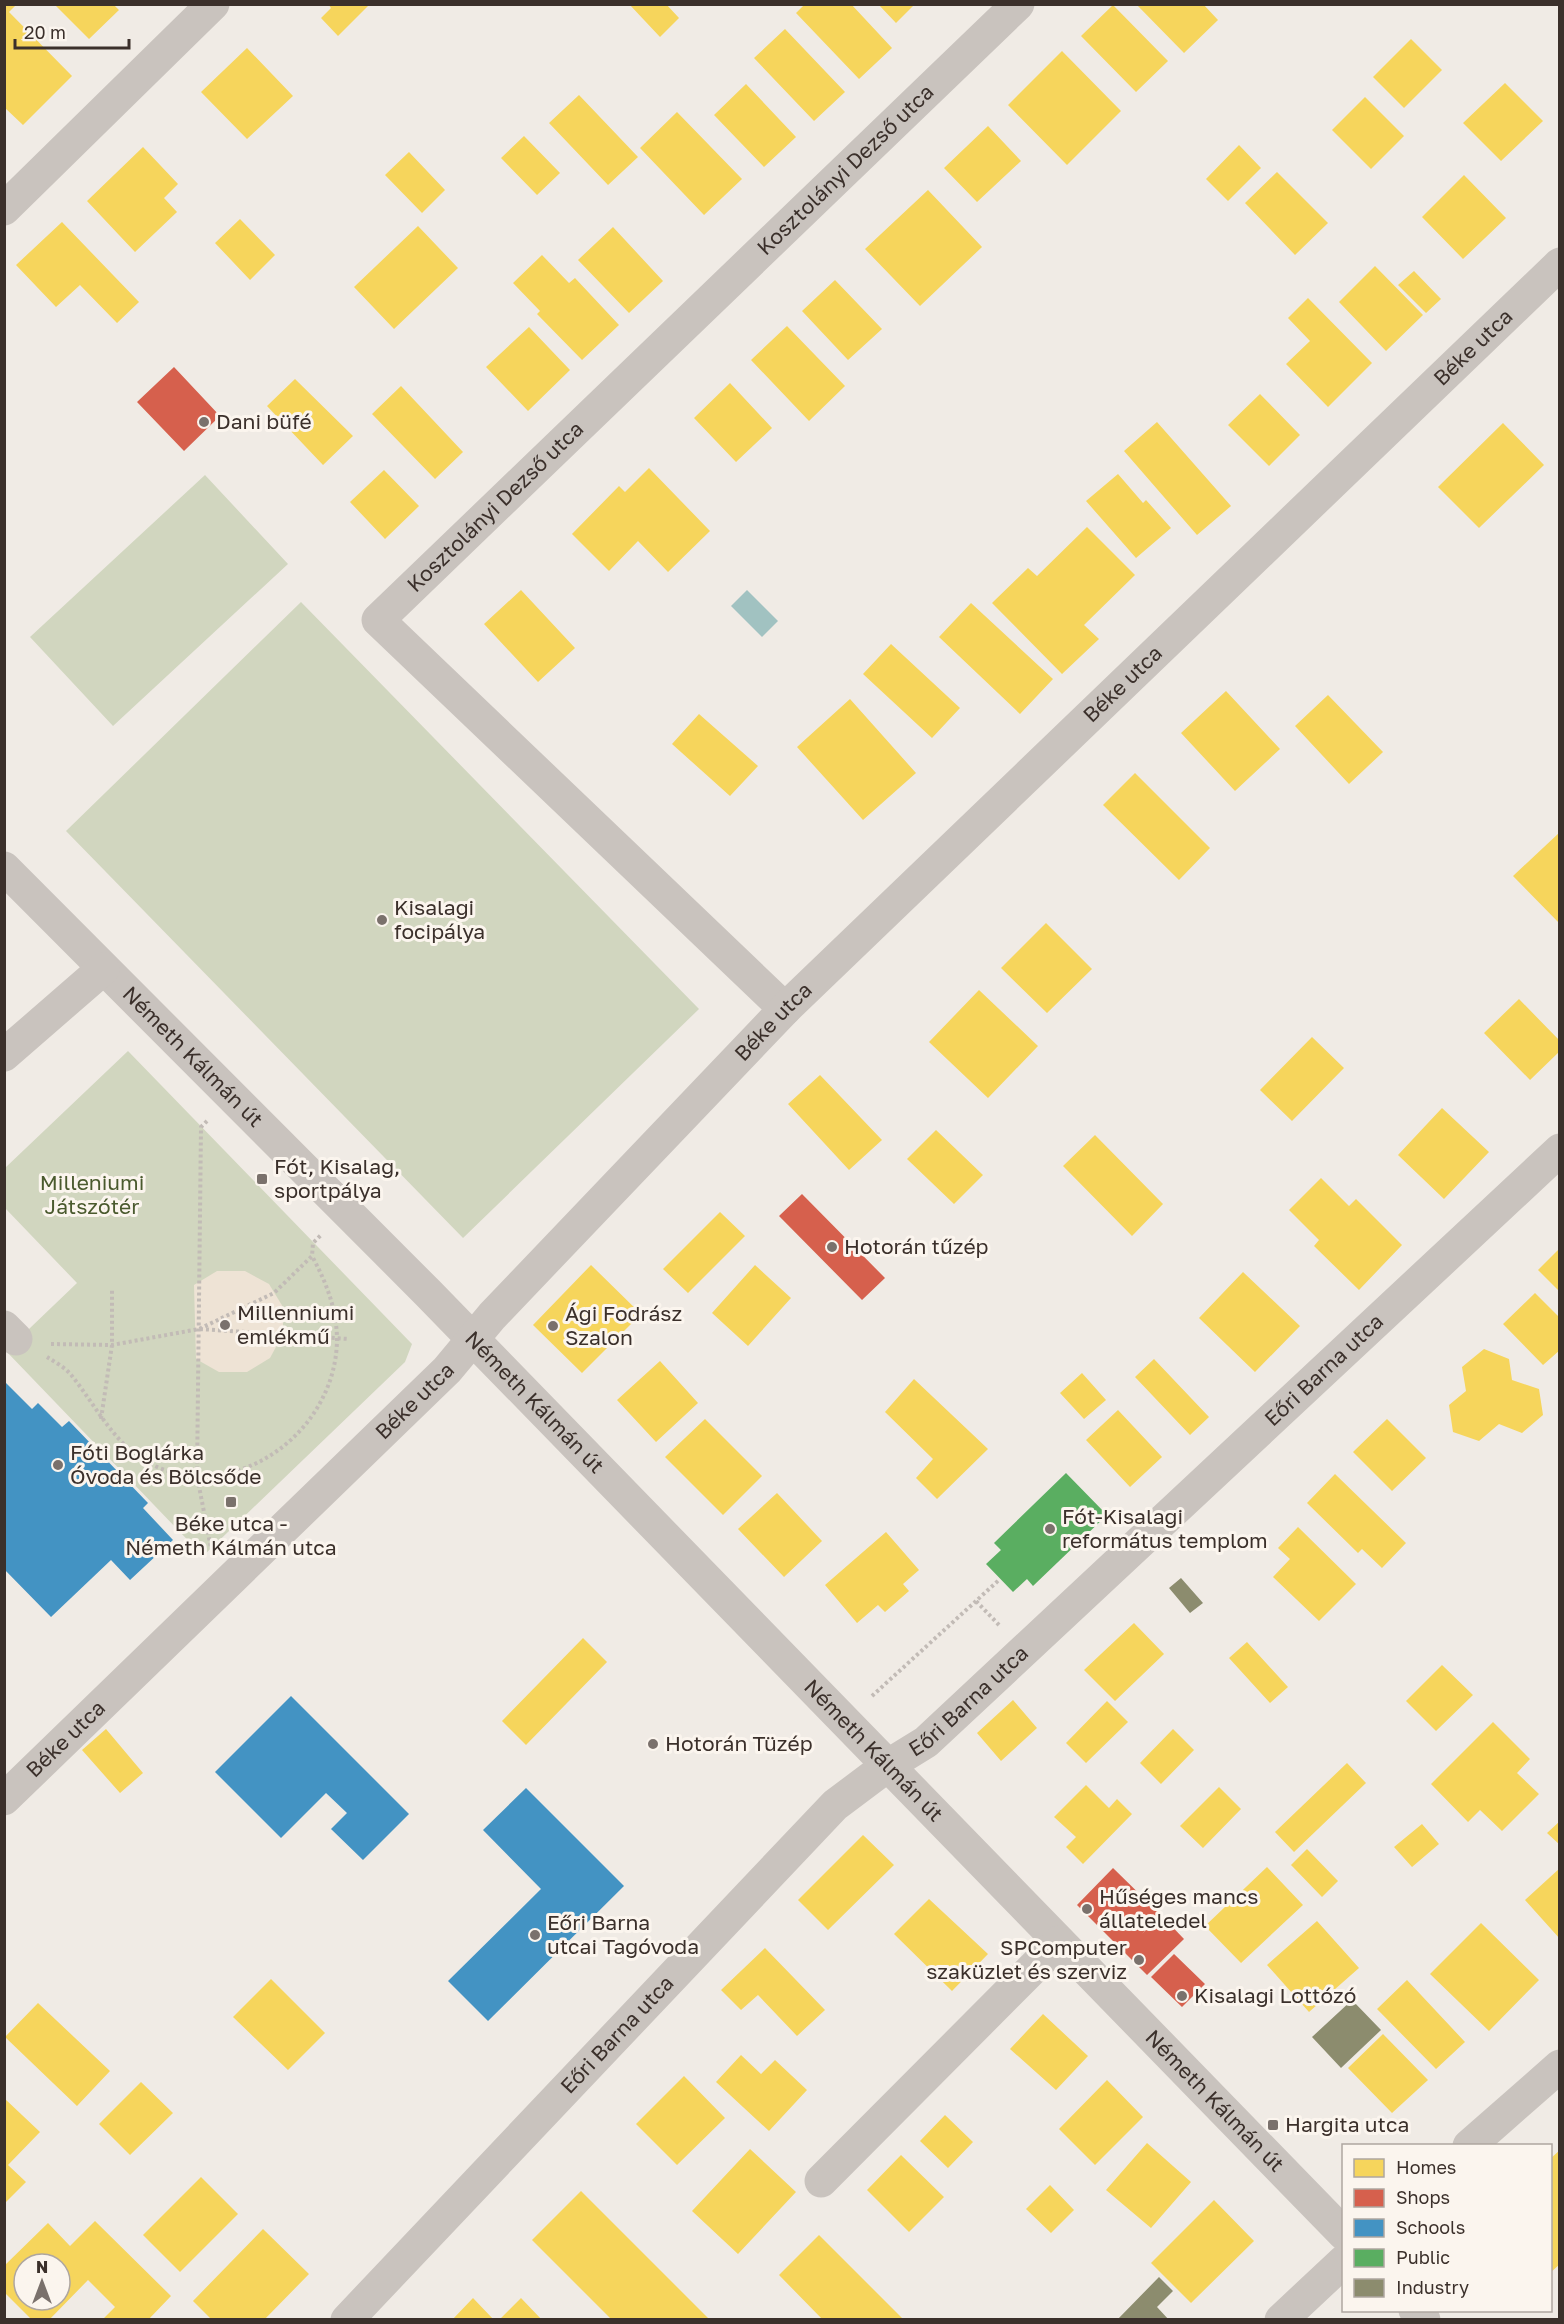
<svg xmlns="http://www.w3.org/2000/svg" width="1564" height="2324" font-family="'Golos Text',sans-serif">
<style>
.green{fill:#d1d6bf}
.plaza{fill:#eee3d5}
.water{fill:#a1c2c1}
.homes{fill:#f6d55c;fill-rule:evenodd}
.shops{fill:#d6604d}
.schools{fill:#4393c3}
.public{fill:#5aae61}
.industry{fill:#8c8c6e}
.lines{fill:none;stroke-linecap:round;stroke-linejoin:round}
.path{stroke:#c2bbb6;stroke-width:4;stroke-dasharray:3 3;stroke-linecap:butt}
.minor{stroke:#c9c3be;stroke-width:33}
.poi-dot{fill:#7a716c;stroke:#fbf5ee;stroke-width:2}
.labels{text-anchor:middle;stroke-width:6;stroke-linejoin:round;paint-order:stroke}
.street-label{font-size:21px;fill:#3b302b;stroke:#fbf5ee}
.poi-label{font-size:21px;fill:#3b302b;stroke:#fbf5ee;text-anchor:start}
.park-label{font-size:21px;fill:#4a5a2e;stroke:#fbf5ee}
</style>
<rect width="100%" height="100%" fill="#f0ebe5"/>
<!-- green -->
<path class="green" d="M205,475l83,89 -175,162 -83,-89z
M301,602l398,407 -236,229 -397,-407z
M128,1051l284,293 -7,18 -202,194 -197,-205 71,-68 -72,-75v-40z"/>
<!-- plaza -->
<path class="plaza" d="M217,1271h28l24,13 14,23v27l-13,24 -23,14h-28l-23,-13 -2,-74z"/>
<!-- water -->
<path class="water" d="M747,590l31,31 -16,16 -31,-31z"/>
<!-- homes -->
<path class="homes" d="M4,4h13l-8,8 63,64 -49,49 -19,-18z
M54,4h59l6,6 -30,29z
M328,4h42l-32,32 -17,-18 10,-10z
M629,4h37l13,14 -19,19z
M805,4h46l41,44 -33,31 -63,-66z
M878,4h37l-19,19z
M1136,4h67l15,16 -34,33z
M1113,5l55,56 -32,31 -55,-56z
M785,29l60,63 -31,29 -60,-63z
M1411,39l31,31 -38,38 -31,-31z
M247,48l46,48 -46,43 -46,-47z
M1062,51l59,60 -54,54 -59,-60z
M1505,83l38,38 -42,40 -38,-38z
M746,84l50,53 -32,30 -50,-52z
M579,95l59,62 -30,28 -59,-62z
M1365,97l39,39 -33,33 -39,-39z
M677,112l65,67 -38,36 -64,-67z
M988,126l33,35 -44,41 -33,-34z
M524,136l36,37 -23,22 -36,-37z
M1239,145l22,23 -33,33 -22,-22z
M143,147l35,37 -14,14 13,14 -42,40 -48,-51z
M409,152l36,38 -23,23 -37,-38z
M1277,172l51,51 -33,32 -50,-52z
M1464,175l42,43 -43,41 -41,-42z
M928,190l54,57 -62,59 -55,-57z
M240,219l35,36 -25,25 -35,-37z
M62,222l77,80 -22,21 -37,-38 -24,22 -40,-42z
M418,226l40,42 -64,61 -40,-42z
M613,227l50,54 -34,32 -51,-53z
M542,255l27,28 6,-5 44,47 -37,35 -45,-46 3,-3 -27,-28z
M1375,266l48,49 -37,36 -47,-49z
M1414,271l27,28 -15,14 -28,-28z
M835,280l47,49 -34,31 -46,-49z
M1308,298l64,65 -44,44 -42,-43 24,-23 -22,-23z
M787,326l58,60 -36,35 -58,-61z
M529,327l41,43 -42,41 -42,-44z
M295,379l58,57 -30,29 -56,-59z
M730,383l42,45 -36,34 -42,-44z
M401,386l62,66 -28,27 -63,-65z
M1260,394l40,41 -31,31 -41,-41z
M1157,422l74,84 -34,29 -73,-84z
M1503,423l41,42 -65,63 -41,-41z
M649,468l61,63 -42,41 -30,-31 -29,30 -37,-37 47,-48 6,6z
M384,470l35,36 -34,33 -35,-37z
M1118,474l25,29 3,-3 25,28 -35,30 -50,-57z
M1087,527l48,48 -51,50 15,14 -37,35 -70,-71 36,-35 9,8z
M521,590l54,58 -37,34 -54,-58z
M971,603l82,76 -33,35 -81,-77z
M891,644l69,64 -28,30 -69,-64z
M1226,691l54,58 -45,42 -54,-58z
M1328,695l55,57 -34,32 -54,-58z
M850,699l66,74 -53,47 -66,-73z
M699,714l59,52 -28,30 -58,-52z
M1135,773l75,75 -31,32 -76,-75z
M1560,832v92l-47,-48z
M1046,923l46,46 -45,44 -46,-45z
M979,990l59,56 -50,52 -59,-56z
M1519,999l41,42v10l-30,29 -46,-47z
M1312,1037l32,31 -52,53 -32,-31z
M820,1075l62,65 -33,30 -61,-66z
M1442,1108l47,44 -45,47 -46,-44z
M936,1130l47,45 -29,29 -47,-45z
M1095,1135l68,69 -31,32 -69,-70z
M1321,1178l28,28 7,-7 46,46 -43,45 -45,-44 5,-6 -30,-30z
M720,1212l25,24 -57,57 -25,-24z
M1560,1248v44l-22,-22z
M591,1265l50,49 -59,59 -49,-48z
M755,1265l36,33 -43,48 -36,-33z
M1243,1272l57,54 -45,46 -56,-54z
M1535,1293l25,25v32l-17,15 -40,-41z
M1484,1349l25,10 3,21 27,9 4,26 -21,18 -23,-9 -20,17 -26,-9 -4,-27 17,-14 -4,-24z
M1154,1359l55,58 -19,18 -55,-58z
M660,1361l38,42 -42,39 -39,-42z
M1082,1373l24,27 -22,19 -24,-26z
M914,1379l74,70 -51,50 -21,-21 17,-19 -48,-47z
M1118,1410l44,47 -32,30 -44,-47z
M705,1419l57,57 -39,39 -58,-58z
M1387,1419l39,39 -34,33 -39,-39z
M1335,1474l71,69 -24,25 -20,-19 -4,4 -51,-50z
M777,1493l45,48 -38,36 -46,-48z
M1298,1527l58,57 -37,37 -46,-44 17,-18 -12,-11z
M886,1532l33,38 -16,14 6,7 -24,21 -7,-7 -21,18 -32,-38z
M1134,1623l30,31 -49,47 -31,-31z
M583,1638l24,24 -81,83 -24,-24z
M1247,1642l41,45 -18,16 -41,-45z
M1442,1665l31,30 -37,36 -30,-30z
M1013,1700l24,28 -36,33 -24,-28z
M1107,1701l21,21 -42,41 -20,-20z
M1493,1722l37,37 -13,14 22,21 -37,37 -22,-21 -12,12 -37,-38z
M106,1729l37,44 -23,20 -38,-43z
M1173,1729l21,21 -33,34 -21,-21z
M1347,1763l19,20 -72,69 -19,-20z
M1086,1785l23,23 8,-9 15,15 -49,50 -17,-17 10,-10 -22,-20z
M1219,1787l22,22 -38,39 -23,-22z
M1560,1821v24l-13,-12z
M1422,1824l17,20 -27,23 -18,-20z
M863,1835l31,30 -66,65 -30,-30z
M1307,1849l31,32 -16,16 -31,-32z
M1267,1867l36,38 -62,58 -36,-37z
M1560,1868v71l-35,-39z
M929,1899l59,55 -36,37 -58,-57z
M1317,1921l42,47 -50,44 -42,-47z
M1481,1923l58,57 -50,51 -59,-57z
M765,1948l60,62 -28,26 -39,-41 -17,15 -20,-20z
M271,1979l54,54 -37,37 -55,-53z
M1407,1980l58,62 -29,27 -59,-60z
M38,2003l72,68 -33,35 -72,-69z
M1043,2014l45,42 -32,34 -46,-41z
M1383,2034l45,46 -36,33 -44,-45z
M741,2055l20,19 14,-14 32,30 -38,41 -53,-49z
M684,2076l41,42 -48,47 -41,-41z
M1107,2080l36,37 -48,48 -36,-36z
M141,2082l32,31 -43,42 -31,-31z
M4,2098l36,34 -32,33 18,17 -22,22z
M945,2115l28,27 -25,26 -28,-27z
M1147,2143l44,39 -40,46 -45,-38z
M750,2149l46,43 -58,62 -46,-43z
M1560,2150v114l-10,9v-114z
M901,2155l43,42 -35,35 -42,-42z
M201,2177l37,37 -58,58 -37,-37z
M1050,2185l24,25 -23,23 -25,-24z
M581,2191l129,129h-98l-80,-80z
M1214,2200l40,41 -63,62 -40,-40z
M95,2221l76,75 -23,24h-46l13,-13 -27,-27 -39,40h-17l-28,-28v-26l44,-43 22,23zM24,2264h36v36h-36z
M263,2229l46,45 -45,46h-52l-19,-19z
M819,2235l85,85h-81l-44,-45z
M473,2298l21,22h-42z
M521,2298l21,22h-43z"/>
<!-- shops -->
<path class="shops" d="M174,367l46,49 -36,35 -47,-49z
M802,1194l83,84 -23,22 -83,-84z
M1113,1868l47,46 -18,20 19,-19 23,24 -37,36 -70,-70z
M1174,1954l31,30 -23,23 -31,-30z"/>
<!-- schools -->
<path class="schools" d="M4,1381l28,28 6,-6 24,24 7,-6 79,82 -5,5 30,32 -43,40 -19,-20 -60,57 -47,-48z
M291,1696l118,118 -46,46 -32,-31 16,-16 -21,-20 -45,45 -66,-66z
M526,1788l98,98 -136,135 -40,-40 93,-92 -58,-59z"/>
<!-- public -->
<path class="public" d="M1066,1473l41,42 -74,71 -6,-7 -14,13 -27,-28 15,-14 -7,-7z"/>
<!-- industry -->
<path class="industry" d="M1181,1578l22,25 -13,10 -21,-25z
M1352,2000l29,30 -40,38 -29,-31z
M1159,2277l14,14 -16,16 12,13h-52z"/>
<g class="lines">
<!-- path -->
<path class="path" d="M207,1121l-6,6 -4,349 14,72
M200,1329l149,10
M51,1344l61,1 87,-16 75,-36 38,-37 1,-13 8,-8
M47,1357c8,5 19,11 25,19 28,35 46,77 90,93 86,30 176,-44 175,-132 -1,-30 -11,-55 -25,-81
M101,1419l11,-74v-55
M999,1625l-23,-24 24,-22
M872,1696l104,-95"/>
<!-- minor -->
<g class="minor">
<path d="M4,209l209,-205"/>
<path id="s1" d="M4,868l423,424 917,942"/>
<path id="s2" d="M785,1009l-407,-389 640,-616"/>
<path d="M4,1055l99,-86"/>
<path d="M4,1327l12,12"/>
<path id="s3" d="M4,1799l443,-429 45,-54 293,-307 775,-745"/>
<path d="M1469,2146l91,-80"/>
<path d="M821,2181l238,-239"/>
<path d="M1415,2310l9,10"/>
<path id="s4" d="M347,2320l488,-515 52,-39 39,-24 634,-592"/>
<path d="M1281,2320l63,-59"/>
</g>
</g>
<!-- markers -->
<g class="poi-dot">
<circle cx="204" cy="422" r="6"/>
<circle cx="382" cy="920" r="6"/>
<rect x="256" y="1173" width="12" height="12" rx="3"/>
<circle cx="832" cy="1247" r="6"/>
<circle cx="225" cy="1325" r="6"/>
<circle cx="553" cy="1326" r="6"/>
<circle cx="58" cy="1465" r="6"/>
<rect x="225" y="1496" width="12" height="12" rx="3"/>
<circle cx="1050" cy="1529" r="6"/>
<circle cx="653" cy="1744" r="6"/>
<circle cx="1087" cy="1909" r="6"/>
<circle cx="535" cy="1935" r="6"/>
<circle cx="1139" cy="1960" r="6"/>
<circle cx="1182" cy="1996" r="6"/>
<rect x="1267" y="2119" width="12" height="12" rx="3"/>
</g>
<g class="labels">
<!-- street labels -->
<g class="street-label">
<text dy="7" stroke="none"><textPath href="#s2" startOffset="1212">Kosztolányi Dezső utca</textPath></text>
<text dy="7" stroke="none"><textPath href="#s3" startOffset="2066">Béke utca</textPath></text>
<text dy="7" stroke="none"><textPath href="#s2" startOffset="726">Kosztolányi Dezső utca</textPath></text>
<text dy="7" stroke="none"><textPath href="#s3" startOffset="1580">Béke utca</textPath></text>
<text dy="7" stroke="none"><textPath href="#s3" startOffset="1094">Béke utca</textPath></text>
<text dy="7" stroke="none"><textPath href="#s1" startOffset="267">Németh Kálmán út</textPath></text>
<text dy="7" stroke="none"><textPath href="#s4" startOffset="1365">Eőri Barna utca</textPath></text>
<text dy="7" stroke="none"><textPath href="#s3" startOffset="572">Béke utca</textPath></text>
<text dy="7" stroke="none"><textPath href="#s1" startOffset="753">Németh Kálmán út</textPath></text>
<text dy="7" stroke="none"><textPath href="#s4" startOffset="879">Eőri Barna utca</textPath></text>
<text dy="7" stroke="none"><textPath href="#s3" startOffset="86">Béke utca</textPath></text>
<text dy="7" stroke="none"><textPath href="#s1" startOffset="1239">Németh Kálmán út</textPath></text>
<text dy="7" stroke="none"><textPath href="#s4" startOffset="393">Eőri Barna utca</textPath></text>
<text dy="7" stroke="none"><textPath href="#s1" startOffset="1728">Németh Kálmán út</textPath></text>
</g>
<!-- poi labels -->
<g class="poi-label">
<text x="216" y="429">Dani büfé</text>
<text x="394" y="915">Kisalagi<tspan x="394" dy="24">focipálya</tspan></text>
<text x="274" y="1174">Fót, Kisalag,<tspan x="274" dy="24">sportpálya</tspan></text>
<text x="844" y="1254">Hotorán tűzép</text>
<text x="237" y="1320">Millenniumi<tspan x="237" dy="24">emlékmű</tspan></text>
<text x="565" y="1321">Ági Fodrász<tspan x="565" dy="24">Szalon</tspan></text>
<text x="70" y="1460">Fóti Boglárka<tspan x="70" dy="24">Óvoda és Bölcsőde</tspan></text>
<text x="1062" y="1524">Fót-Kisalagi<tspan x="1062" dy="24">református templom</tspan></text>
<text x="231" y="1531" text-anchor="middle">Béke utca -<tspan x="231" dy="24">Németh Kálmán utca</tspan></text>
<text x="665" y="1751">Hotorán Tüzép</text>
<text x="1099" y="1904">Hűséges mancs<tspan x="1099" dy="24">állateledel</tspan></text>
<text x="547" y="1930">Eőri Barna<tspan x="547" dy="24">utcai Tagóvoda</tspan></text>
<text x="1127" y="1955" text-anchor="end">SPComputer<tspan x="1127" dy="24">szaküzlet és szerviz</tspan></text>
<text x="1194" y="2003">Kisalagi Lottózó</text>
<text x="1285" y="2132">Hargita utca</text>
</g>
<!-- park labels -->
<g class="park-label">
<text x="92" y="1190">Milleniumi<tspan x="92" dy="24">Játszótér</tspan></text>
</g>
</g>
<!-- border -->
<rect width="1564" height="2324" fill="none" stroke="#3b302b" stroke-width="12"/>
<!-- legend -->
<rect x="1342" y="2144" width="210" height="168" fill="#fbf5ee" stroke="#aea6a0" stroke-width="1.5"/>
<rect x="1354" y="2159" width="30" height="18" fill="#f6d55c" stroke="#aea6a0" stroke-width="1.5"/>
<text x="1396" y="2174" font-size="18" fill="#3b302b">Homes</text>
<rect x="1354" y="2189" width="30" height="18" fill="#d6604d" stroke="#aea6a0" stroke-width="1.5"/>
<text x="1396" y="2204" font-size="18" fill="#3b302b">Shops</text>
<rect x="1354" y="2219" width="30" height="18" fill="#4393c3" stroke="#aea6a0" stroke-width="1.5"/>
<text x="1396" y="2234" font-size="18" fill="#3b302b">Schools</text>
<rect x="1354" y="2249" width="30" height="18" fill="#5aae61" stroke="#aea6a0" stroke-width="1.5"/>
<text x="1396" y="2264" font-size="18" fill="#3b302b">Public</text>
<rect x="1354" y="2279" width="30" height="18" fill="#8c8c6e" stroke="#aea6a0" stroke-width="1.5"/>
<text x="1396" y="2294" font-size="18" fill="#3b302b">Industry</text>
<!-- north arrow -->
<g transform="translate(42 2282)"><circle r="28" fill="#fbf5ee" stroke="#aea6a0" stroke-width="1.5"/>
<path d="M0-4.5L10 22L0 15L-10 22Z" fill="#7a716c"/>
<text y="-9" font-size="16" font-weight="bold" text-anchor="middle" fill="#3b302b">N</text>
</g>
<!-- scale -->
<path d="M15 39v9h114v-9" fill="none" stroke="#3b302b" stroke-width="3"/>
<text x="24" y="39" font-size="18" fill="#3b302b" stroke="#fbf5ee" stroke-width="4.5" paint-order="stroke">20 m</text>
</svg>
